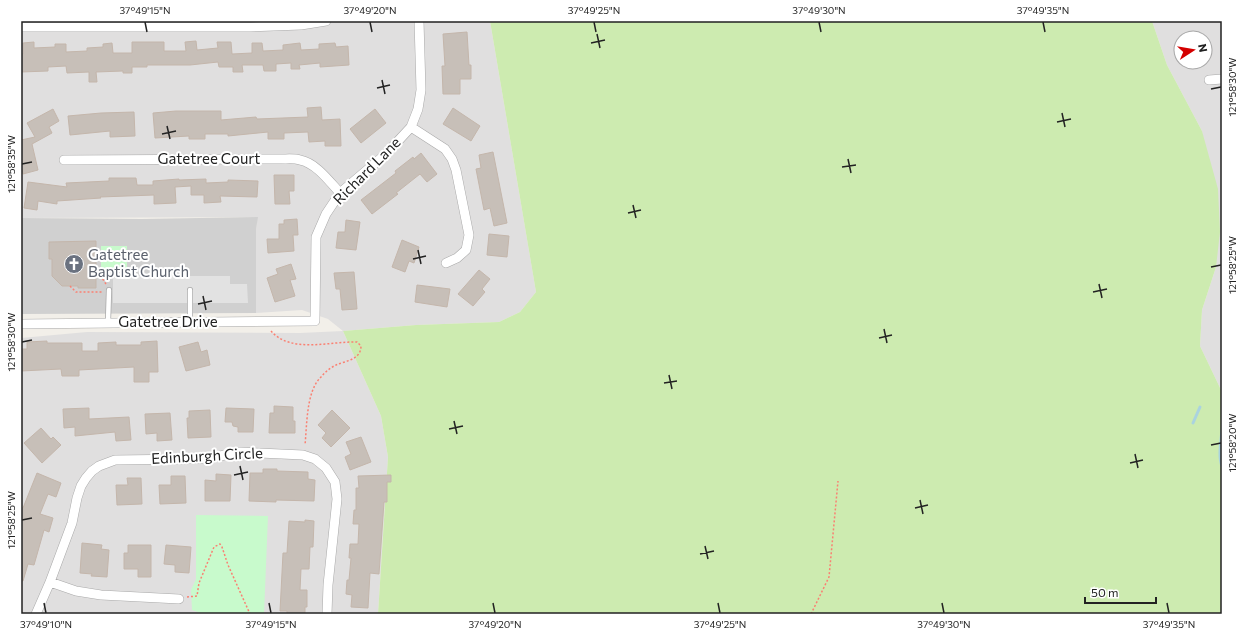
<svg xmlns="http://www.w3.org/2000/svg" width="1243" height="635" font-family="Commissioner,sans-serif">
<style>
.residential{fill:#e0dfdf;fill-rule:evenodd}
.religious{fill:#d0d0d0}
.grass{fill:#cdebb0}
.park{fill:#c8facc}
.parking{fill:#e2e2e2}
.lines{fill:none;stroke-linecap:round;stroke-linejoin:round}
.stream{stroke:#aad3df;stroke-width:3}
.building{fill:#c7bfb8;stroke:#c4b6ab}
.lane-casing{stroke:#a9a9a9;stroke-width:6}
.street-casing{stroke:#a9a9a9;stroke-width:10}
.path{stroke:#fa8072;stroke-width:1.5;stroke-dasharray:2 2;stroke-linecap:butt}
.lane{stroke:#fff;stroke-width:4.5}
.street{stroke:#fff;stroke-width:9}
.ticks{fill:none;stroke:#222;stroke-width:1.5}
.labels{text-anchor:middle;stroke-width:4;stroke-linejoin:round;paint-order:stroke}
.street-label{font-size:15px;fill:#222;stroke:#fff}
.worship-label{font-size:15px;fill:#5b616d;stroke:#fff;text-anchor:start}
.neatline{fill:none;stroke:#222;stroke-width:1.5}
.ticks-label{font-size:10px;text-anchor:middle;fill:#222}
</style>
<rect width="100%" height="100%" fill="#f2efe9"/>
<!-- residential -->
<path class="residential" d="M21,21h469l46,271 -16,20 -21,10 -83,3 -73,6 38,85 7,41 -10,157h-357v-276l66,-6 213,1 43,-2 -15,-12 -26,-9 -46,3v-84l1,-12 -236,1z
M1152,21h70v371l-22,-46 2,-36 14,-43 -14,-136 -35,-66zM1181,38h24v24h-24z"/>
<!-- religious -->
<path class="religious" d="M258,217l-2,12v84l-235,1v-96l121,1z"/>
<!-- grass -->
<path class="grass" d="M490,21h662l15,44 35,66 16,58 2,43 -4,35 -14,43 -2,36 22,46 -1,40 1,15v167h-844l10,-157 -7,-41 -38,-85 73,-6 83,-3 21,-10 16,-20z"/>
<!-- park -->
<path class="park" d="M101,246h26v22h-26z
M196,515l72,1 -4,98h-60l-12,-4 -1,-20 5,-11z"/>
<!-- parking -->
<path class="parking" d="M113,276h117v8h17l1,19h-135z"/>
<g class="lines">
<!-- stream -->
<path class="stream" d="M1193,423l7,-16
M1222,430c-1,12 -4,26 0,36"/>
</g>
<!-- building -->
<path class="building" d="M467,32l2,33h2v14h-11v15h-17l-1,-28h3l-2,-32z
M196,41l1,9 21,-2 -1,-6h14l1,12 20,-1v-10h10l1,8 20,-1v-5l17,-2 1,7 18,-1v-5l16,-1 1,4 12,-1 1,19 -29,2v-4l-21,2 1,4h-9v-6l-15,1v7h-12l-1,-6h-21l1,7h-10v-5h-14l-1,-5 -28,3h-43v2h-15v6h-9v-2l-27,1 1,10h-8v-10l-22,1 -1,-7 -18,1v4l-27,1v-18h2v-11l11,-1v6l21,-1v-3h11v8l21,-1v-3l16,-1v-3l9,-1 1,10h19v-11h32v9h22l-1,-9z
M321,107l1,13 18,-1 1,27h-16v-5l-16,1 -1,-10 -24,1v6h-16v-7l-40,4v-2h-23v5h-16v-3l-34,2 -2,-25 23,-2h45v9l35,-3 1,2 51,-2 -1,-9z
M453,108l27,18 -9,15 -28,-17z
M53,109l6,12 -10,6 3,6 -20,11 6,26 -15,4 -1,-5 -1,1v-30l14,-3 -8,-14z
M375,109l11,14 -25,20 -11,-14z
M134,112l1,24 -25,1v-6l-40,4 -2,-19 33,-3z
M493,152l14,71 -13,3 -4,-18 -6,2 -8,-41 5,-1 -2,-13z
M421,153l16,21 -10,8 -7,-8 -24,19 2,1 -26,20 -11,-14 35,-27 -1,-2 18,-14 1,2z
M274,175h20v16h-5l1,13h-15z
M109,178h27l1,7h16v-4l26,-2v1l27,-1v4l22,-1v-2l30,1 -1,16 -37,-1 1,6 -17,1v-8h-13v-9l-16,1 1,16 -22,1v-9l-54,2 1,1 -44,3v3l-19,-3 -1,9 -13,-2 4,-26 39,5 -1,-4 43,-2z
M297,219l1,16h-5l1,16 -26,2 -1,-14h12v-15h5v-4z
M346,220l14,2 -4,28 -20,-2 2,-16h7z
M489,234l20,2 -2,21 -20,-2z
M402,240l17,7 -5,16 -5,-2 -4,11 -13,-5z
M96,241v47h-18v-2h-16l-10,-10v-17h-3v-17z
M291,264l5,15 -6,1 5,16 -20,6 -8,-24 11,-4 -2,-5z
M479,270l11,9 -8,10 3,3 -12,14 -15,-12z
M354,272l3,37 -15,1 -2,-21h-4l-2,-16z
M417,285l33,4 -3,18 -32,-5z
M47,341v2h35v8h16v-8l18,-1v3h25v-3l16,-1 1,31h-9v10h-15v-15l-55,3v6h-17l-1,-7 -40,2v-22h6v-7z
M198,342l3,10 6,-2 3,15 -24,6 -7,-24z
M274,406l19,1v14h2v12h-26l1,-20h4z
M89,408v11l40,-2 2,23 -15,1 -1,-9 -40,4v-9l-11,1 -1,-19z
M226,408l28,1 -1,23h-15v-5l-5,-1 -1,-4h-7z
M210,410l1,27 -23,1 -1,-20h2v-7z
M332,410l18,18 -19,19 -9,-9 4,-5 -8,-8z
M170,413l2,27 -15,1v-8l-11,1 -1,-20z
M41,428l10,11 2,-2 8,8 -19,18 -18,-20z
M361,437l10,25 -21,8 -5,-13 6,-3 -5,-12z
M263,469h14v2l31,1v7l7,1 -1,21 -38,-1v2l-27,-1 1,-28h13z
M37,473l24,10 -5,14 -8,-3 -8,20 13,4 -4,14 -5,-2 -10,35 -6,-1 -5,17h-2v-73h2z
M216,474l15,1 -1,26h-25v-21l11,1z
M391,475v7h-4v20h-3l-5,72 -9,-1 -2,35 -17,-1 1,-12 -6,-1 1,-14h2l2,-22h-2l1,-14h8l1,-20h-6l1,-14h2v-22h3l-1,-12z
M171,476h14l1,27 -26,1 -1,-19h12z
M127,478h14l1,26 -25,1 -1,-20h12z
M305,520l9,1 -1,26h-3l-1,22h-8l-1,21h7v17h-2v7h-18v-3h-7l1,-19 2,-39h4l2,-32 16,1z
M82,543l20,2 -1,4 8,1 -2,27 -16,-1 1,-2 -12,-1z
M128,545h23v32h-13v-8h-14v-16h4z
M166,545l25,2 -2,26 -14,-1v-7l-11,-1z"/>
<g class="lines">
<defs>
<path id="lane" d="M190,290v32
M108,322l1,-32"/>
<path id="street" d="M21,27h229l51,-2 25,-4
M1209,80l13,-1
M411,127l34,22 7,10 4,11 13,65 -3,15 -9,8 -11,5
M64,160l217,-1c6,0 13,-1 19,1 16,3 29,21 40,33
M21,324l294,-3 1,-84 10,-23 14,-21 46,-39 25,-27 7,-18 3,-19 -2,-69
M50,582l26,9 25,4 78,4
M36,614l14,-32 22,-59 5,-25 4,-12 5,-8 6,-7 7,-5 16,-6 75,-1 20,-1 30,-6 63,3 12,4 11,9 9,14 2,17 -9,86 -1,29"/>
</defs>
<!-- lane casing -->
<use href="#lane" class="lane-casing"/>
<!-- street casing -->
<use href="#street" class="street-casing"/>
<!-- path -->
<path class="path" d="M96,269l10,15
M70,286l6,6h27
M271,331c20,23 60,10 86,11l4,4c0,14 -16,15 -25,19 -6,3 -11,7 -15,12 -15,14 -14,49 -16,68
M187,597l10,-1 2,-13 15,-36 6,-3 2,3 6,18 22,49
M811,614l18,-37 9,-96"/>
<!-- lane -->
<use href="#lane" class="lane"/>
<!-- street -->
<use href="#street" class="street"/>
</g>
<!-- ticks -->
<path class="ticks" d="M145,22l2,10M370,22l2,10M594,22l2,10M819,22l2,10M1043,22l2,10M597,34l3,14M591,43l14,-3M382,80l3,14M377,88l13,-3M1211,89l10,-2M1062,113l3,14M1057,122l14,-3M167,126l3,13M162,134l14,-3M848,159l3,14M22,164l10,-2M842,167l14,-2M633,205l3,13M628,213l13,-3M418,250l3,14M413,259l13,-3M1211,267l10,-2M1099,284l3,14M1093,292l14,-3M203,296l3,14M198,304l14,-3M884,329l3,14M879,338l13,-3M22,342l10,-2M669,375l3,14M664,383l13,-2M454,421l3,13M449,429l14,-3M1211,445l10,-2M1135,454l3,14M1130,463l13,-3M240,466l3,14M234,475l14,-3M920,500l3,14M915,508l13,-3M22,520l10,-2M705,546l3,13M700,554l14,-3M44,603l2,10M269,603l2,10M493,603l2,10M718,603l2,10M942,603l2,10M1167,603l2,10"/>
<!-- icons -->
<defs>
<symbol id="church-disc" viewBox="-11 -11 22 22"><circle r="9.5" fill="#6b7280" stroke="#fff"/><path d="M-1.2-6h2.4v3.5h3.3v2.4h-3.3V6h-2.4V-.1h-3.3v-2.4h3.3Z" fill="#fff"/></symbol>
</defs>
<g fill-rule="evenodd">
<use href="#church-disc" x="63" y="253" width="22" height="22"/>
</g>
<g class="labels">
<!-- street labels -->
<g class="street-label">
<text x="209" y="164">Gatetree Court</text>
<text transform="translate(367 171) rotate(-45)" y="5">Richard Lane</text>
<text x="168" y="327">Gatetree Drive</text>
<text transform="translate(207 456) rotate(-3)" y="5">Edinburgh Circle</text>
</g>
<!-- worship labels -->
<g class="worship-label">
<text x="88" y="260">Gatetree<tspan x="88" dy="17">Baptist Church</tspan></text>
</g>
</g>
<!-- border -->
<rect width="1243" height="635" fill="none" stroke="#ffffff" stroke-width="44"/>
<!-- north arrow -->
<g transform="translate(1193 50) rotate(78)"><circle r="19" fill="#ffffff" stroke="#a7a7a7"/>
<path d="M0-3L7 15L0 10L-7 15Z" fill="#d40000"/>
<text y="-6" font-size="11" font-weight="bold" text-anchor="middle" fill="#222222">N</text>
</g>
<!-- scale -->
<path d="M1085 597v6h71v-6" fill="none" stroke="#222222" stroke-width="2"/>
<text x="1091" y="597" font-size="12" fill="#222222" stroke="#ffffff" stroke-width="3" paint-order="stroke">50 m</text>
<rect x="22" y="22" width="1199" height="591" class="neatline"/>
<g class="ticks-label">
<text x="145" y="14">37°49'15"N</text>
<text x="370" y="14">37°49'20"N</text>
<text x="594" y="14">37°49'25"N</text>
<text x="819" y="14">37°49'30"N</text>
<text x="1043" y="14">37°49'35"N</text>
<text transform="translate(1232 87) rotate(-90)" y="4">121°58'30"W</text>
<text transform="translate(11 164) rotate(-90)" y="4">121°58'35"W</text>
<text transform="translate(1232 265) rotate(-90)" y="4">121°58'25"W</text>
<text transform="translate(11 342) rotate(-90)" y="4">121°58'30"W</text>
<text transform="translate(1232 443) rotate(-90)" y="4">121°58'20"W</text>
<text transform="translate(11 520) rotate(-90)" y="4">121°58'25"W</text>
<text x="46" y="628">37°49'10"N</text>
<text x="271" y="628">37°49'15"N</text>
<text x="495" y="628">37°49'20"N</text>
<text x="720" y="628">37°49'25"N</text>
<text x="944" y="628">37°49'30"N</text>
<text x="1169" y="628">37°49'35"N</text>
</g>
</svg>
